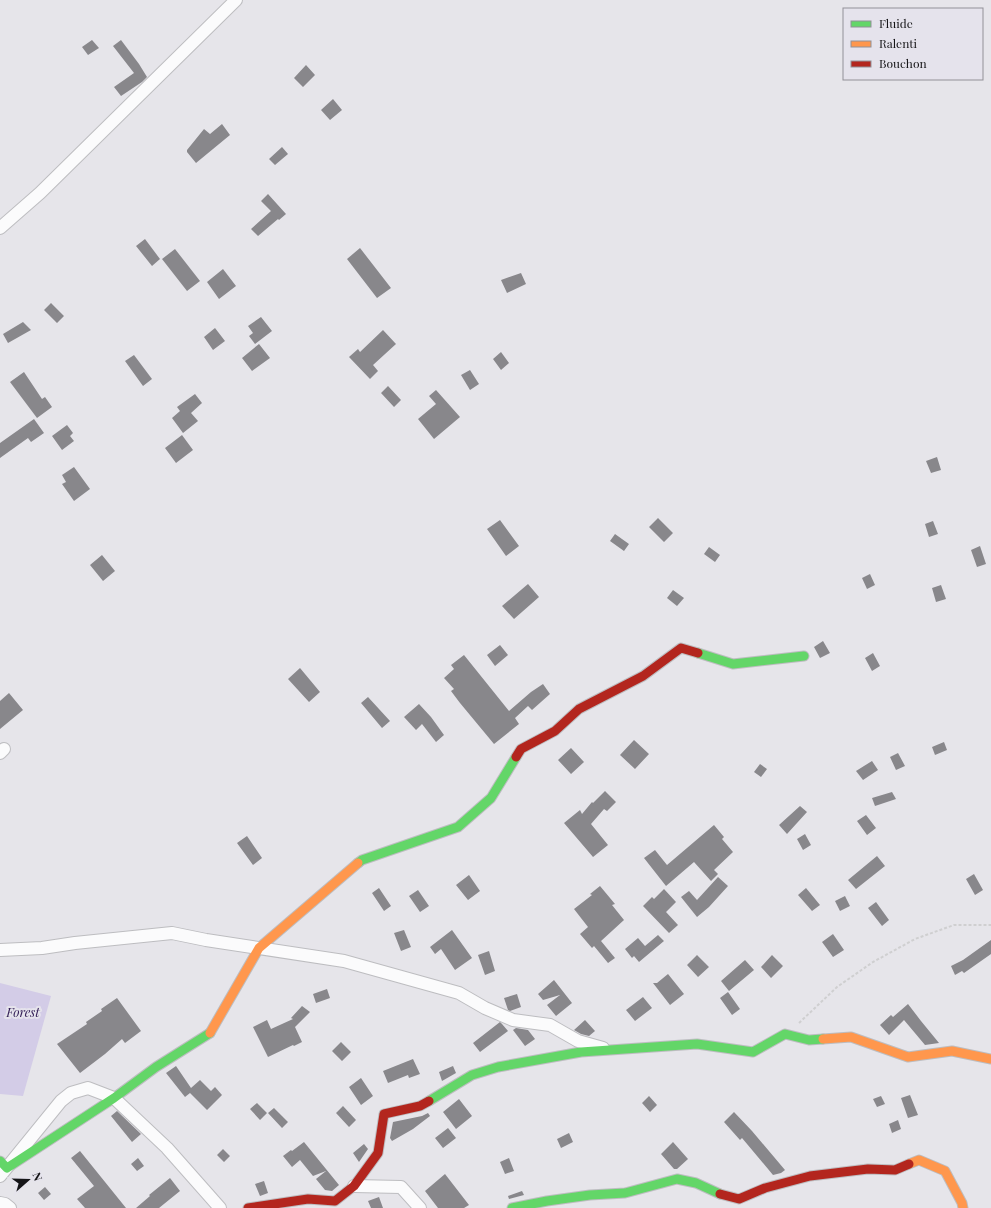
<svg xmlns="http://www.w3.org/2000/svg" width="991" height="1208" font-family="'Playfair Display',serif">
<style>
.green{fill:#d3cce7}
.building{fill:#88878b}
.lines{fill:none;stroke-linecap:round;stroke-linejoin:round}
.street-casing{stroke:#bdbdc0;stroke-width:14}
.fast-casing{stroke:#bdbdc0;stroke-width:11}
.slow-casing{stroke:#bdbdc0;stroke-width:11}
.jam-casing{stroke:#bdbdc0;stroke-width:11}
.path{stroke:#cfcfd0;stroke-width:2;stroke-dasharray:3 2;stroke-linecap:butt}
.street{stroke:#fbfbfc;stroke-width:12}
.fast{stroke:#63d668;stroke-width:9}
.slow{stroke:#ff974d;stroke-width:9}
.jam{stroke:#b3261e;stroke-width:9}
.labels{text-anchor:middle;stroke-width:4;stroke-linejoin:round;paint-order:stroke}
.park-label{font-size:13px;font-style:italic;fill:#352158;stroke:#e5e3ec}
</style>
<rect width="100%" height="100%" fill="#e6e5ea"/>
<!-- green -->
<path class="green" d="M0,983l51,13 -28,100 -23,-2z"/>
<!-- building -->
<path class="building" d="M92,40l7,8 -11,7 -6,-8z
M121,40l18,24 8,13 -5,5 -21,14 -7,-9 20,-14 -21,-27z
M306,65l9,10 -12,12 -9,-9z
M333,99l9,11 -12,10 -9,-10z
M222,124l8,11 -34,28 -9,-11v-2l17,-21 6,5z
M282,147l6,7 -13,11 -6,-6z
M268,194l18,20 -7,6 -1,-1 -20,17 -7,-7 20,-18 -10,-10z
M145,239l15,20 -8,7 -16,-20z
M360,248l31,40 -14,10 -30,-39z
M175,249l25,32 -13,10 -25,-32z
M223,269l13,17 -17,13 -12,-17z
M521,273l5,11 -19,9 -6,-13z
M51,303l13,13 -7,7 -13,-13z
M261,317l11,14 -17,13 -6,-8 4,-3 -5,-7z
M23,322l8,8 -23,13 -5,-9z
M215,328l10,13 -12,9 -9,-13z
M383,330l13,14 -23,21 5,6 -8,8 -21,-22 9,-8 2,3z
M259,344l11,14 -18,13 -10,-13z
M501,352l8,11 -8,7 -8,-11z
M134,355l18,24 -9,7 -18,-25z
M470,370l9,14 -9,6 -9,-15z
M24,372l18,27 3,-2 7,10 -15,11 -27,-36z
M388,386l13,14 -7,7 -13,-14z
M436,390l24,27 -26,22 -16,-20 18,-15 -7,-8z
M195,394l7,9 -11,10 7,8 -15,12 -11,-15 8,-7 -3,-4z
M34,419l10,14 -13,9 -3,-4 -28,20v-15z
M67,425l6,8 -3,3 4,5 -12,9 -10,-14z
M182,435l11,15 -17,13 -11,-15z
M937,457l4,13 -10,3 -5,-12z
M74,467l16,22 -16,12 -12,-17 4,-2 -4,-7z
M658,518l15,15 -9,9 -15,-15z
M500,520l19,26 -13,10 -19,-27z
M933,521l5,13 -9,3 -4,-13z
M615,534l14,10 -5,7 -14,-10z
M980,546l6,18 -9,3 -6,-17z
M709,547l11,8 -5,7 -11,-8z
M102,555l13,16 -12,10 -13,-16z
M870,574l5,11 -8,4 -5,-11z
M528,584l11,13 -25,22 -12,-13z
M941,585l5,14 -10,3 -4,-14z
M673,590l11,8 -7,8 -10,-8z
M823,641l7,12 -10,5 -6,-11z
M500,645l8,10 -13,11 -8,-11z
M873,653l7,13 -8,5 -7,-13z
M464,655l45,56 22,-19 12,-8 7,10 -18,16 -4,-4 -13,12 4,6 -25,20 -34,-41 -9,-12 3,-2 -10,-11 10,-9 -3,-4z
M300,668l20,24 -11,10 -21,-23z
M9,693l14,17 -23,19v-28z
M368,697l22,24 -8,7 -21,-25z
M419,704l12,13 13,18 -8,7 -14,-18 -6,6 -12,-13z
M634,740l15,14 -14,15 -15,-14z
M944,742l3,8 -12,5 -3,-8z
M571,748l13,14 -13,12 -13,-14z
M898,753l7,13 -9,4 -6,-13z
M872,761l6,9 -15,10 -7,-9z
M760,764l7,5 -6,8 -7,-5z
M605,791l11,11 -9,9 -3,-2 -13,15 17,21 -15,12 -29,-34 16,-13 2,4 10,-12 1,1z
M892,792l4,7 -21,7 -3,-8z
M800,806l7,6 -20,22 -8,-9z
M866,815l10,13 -9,7 -10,-14z
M714,825l10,12 -2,2 11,13 -19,18 4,4 -7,7 -17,-19 -28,24 -22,-28 11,-8 12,15z
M805,834l6,11 -8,5 -6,-11z
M247,836l15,22 -9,7 -16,-22z
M877,856l8,10 -29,23 -8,-9z
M974,874l9,16 -8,5 -9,-16z
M469,875l11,16 -12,9 -12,-15z
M718,877l10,9 -19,21 -12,10 -16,-20 8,-6 8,9z
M600,886l15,18 -3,1 12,15 -23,21 14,17 -7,5 -14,-17 -2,2 -12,-14 8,-7 -14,-18 18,-14 -2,-1z
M379,888l12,18 -7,5 -12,-18z
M806,888l14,17 -8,6 -14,-16z
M664,889l12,13 -10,10 12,13 -9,8 -26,-27 9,-9 2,2z
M418,890l11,16 -9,6 -11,-16z
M845,896l5,10 -10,5 -5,-10z
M876,902l13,18 -7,6 -14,-18z
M404,930l7,17 -10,4 -7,-18z
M452,930l20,28 -17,12 -14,-21 -6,5 -5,-7z
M833,934l11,16 -11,7 -11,-15z
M658,935l6,6 -25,21 -5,-6 -2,2 -7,-9 13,-11 7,8z
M991,940v14l-27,19 -2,-2 -7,4 -4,-9 12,-6z
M489,951l6,20 -10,4 -7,-20z
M697,955l12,12 -11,10 -11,-12z
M772,955l11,11 -12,12 -10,-11z
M745,960l9,10 -25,21 -8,-10z
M668,974l16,20 -14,11 -17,-22h4z
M554,980l18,23 -16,13 -9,-11 13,-10 -17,5 -5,-6z
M327,989l3,9 -14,5 -3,-9z
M728,992l12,17 -8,6 -12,-17z
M517,994l4,13 -11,4 -2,-1 -4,-12z
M643,997l9,11 -17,13 -9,-11z
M117,998l24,33 -16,12 -3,-4 -17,15 -25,19 -23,-29 30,-20 -1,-2 16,-11 -1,-2z
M908,1004l13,17 18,22 -14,2 -21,-25 -15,15 -9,-10 11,-10 2,2z
M302,1006l8,6 -15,15 7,15 -8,4 -1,-1 -25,12 -15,-30 14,-7 4,9 22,-10 -2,-1z
M585,1020l10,11 -6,5 -8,-2 -7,-4z
M500,1022l2,2 6,7 -28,21 -7,-9z
M516,1028l12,2 7,9 -10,7 -12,-16z
M341,1042l10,10 -9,9 -10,-10z
M413,1059l7,15 -11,4 -1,-3 -20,8 -5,-12z
M176,1066l15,22 9,-8 11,11 4,-4 7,8 -15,15 -17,-17 -5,4 -19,-24z
M453,1066l3,7 -14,8 -3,-9z
M361,1078l12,18 -12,9 -12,-18z
M910,1095l8,20 -10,3 -7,-20z
M649,1096l8,9 -7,7 -8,-9z
M881,1096l4,8 -8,3 -4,-8z
M459,1099l13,17 -16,13 -13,-17z
M257,1103l10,10 -7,7 -10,-11z
M343,1106l13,14 -7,7 -13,-14z
M274,1108l14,14 -6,6 -14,-15z
M117,1111l24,23 -9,8 -21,-26z
M734,1112l18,19 33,39 -4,3 -8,2 -31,-37 -2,2 -16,-18z
M428,1113l2,3 -17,13 -21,12 -2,-3 3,-16 29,-6z
M898,1120l3,9 -9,4 -3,-9z
M448,1128l8,10 -13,10 -8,-10z
M569,1133l4,9 -12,6 -4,-9z
M304,1142l35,43 -7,6 -7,-1 -9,-11 10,-8 -13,5 -13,-16 -8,7 -9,-11 8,-6 1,1z
M673,1142l15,17 -11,10h-3l-13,-15z
M364,1144l4,5 -9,13 -6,-9z
M223,1149l7,7 -6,6 -7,-7z
M80,1151l46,57h-41l-8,-9 17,-13 -23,-28z
M138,1158l6,8 -7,5 -6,-7z
M509,1158l5,13 -9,3 -5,-12z
M445,1174l24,31 -5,3h-26l-13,-17z
M170,1178l10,13 -21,17h-23l14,-12 -1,-1z
M264,1181l4,12 -8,3 -5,-12z
M45,1187l6,7 -7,6 -6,-7z
M522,1191l2,4 -15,4 -1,-3z
M379,1197l4,11h-12l-3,-7z"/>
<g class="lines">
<defs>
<path id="street" d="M0,228l40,-35 196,-193
M0,753l4,-4
M0,950l42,-2 33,-5 97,-10 34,7 138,21 115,32 26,15 28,12 37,5 28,16 25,7
M0,1176l61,-75 10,-8 17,-5 26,10 53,50 53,60
M354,1186l47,1 19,21
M0,1203l5,1 5,4"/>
<path id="fast" d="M698,653l35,11 71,-8
M358,863l4,-3 96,-33 33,-29 25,-41
M429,1101l43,-26 26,-8 83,-15 116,-8 56,8 32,-18 24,6 14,-1
M0,1161l7,7 107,-70 42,-31 54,-34
M512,1208l35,-7 43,-6 35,-2 52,-14 19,4 24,11"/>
<path id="slow" d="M210,1033l49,-85 99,-85
M823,1039l28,-2 57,20 44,-6 39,8
M909,1164l10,-4 26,11 17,32 1,5"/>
<path id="jam" d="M516,757l5,-8 34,-18 24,-22 64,-33 38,-28 17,5
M720,1194l19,5 26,-11 45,-12 58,-7 27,1 14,-6
M248,1208l60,-9 27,2 19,-15 24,-33 6,-39 36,-8 9,-5"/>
</defs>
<!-- street casing -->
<use href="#street" class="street-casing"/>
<!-- fast casing -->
<use href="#fast" class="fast-casing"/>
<!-- slow casing -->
<use href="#slow" class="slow-casing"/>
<!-- jam casing -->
<use href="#jam" class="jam-casing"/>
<!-- path -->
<path class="path" d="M799,1023l38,-36 36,-25 42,-23 39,-14h37"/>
<!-- street -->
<use href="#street" class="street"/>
<!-- fast -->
<use href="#fast" class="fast"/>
<!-- slow -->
<use href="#slow" class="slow"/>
<!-- jam -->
<use href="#jam" class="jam"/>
</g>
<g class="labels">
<!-- park labels -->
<g class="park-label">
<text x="23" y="1017">Forest</text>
</g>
</g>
<!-- legend -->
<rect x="843" y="8" width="140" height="72" fill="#e5e3ec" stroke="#929197"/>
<rect x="851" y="21" width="20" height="6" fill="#63d668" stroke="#929197"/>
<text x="879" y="28" font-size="12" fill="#151517">Fluide</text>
<rect x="851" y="41" width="20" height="6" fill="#ff974d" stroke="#929197"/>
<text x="879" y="48" font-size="12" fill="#151517">Ralenti</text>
<rect x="851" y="61" width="20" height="6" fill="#b3261e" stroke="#929197"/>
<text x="879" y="68" font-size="12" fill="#151517">Bouchon</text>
<!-- north arrow -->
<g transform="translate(28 1180) rotate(70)" stroke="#e5e3ec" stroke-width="3" paint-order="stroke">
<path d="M0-3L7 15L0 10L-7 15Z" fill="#151517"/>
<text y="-6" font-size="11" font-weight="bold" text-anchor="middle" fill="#151517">N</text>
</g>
</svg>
